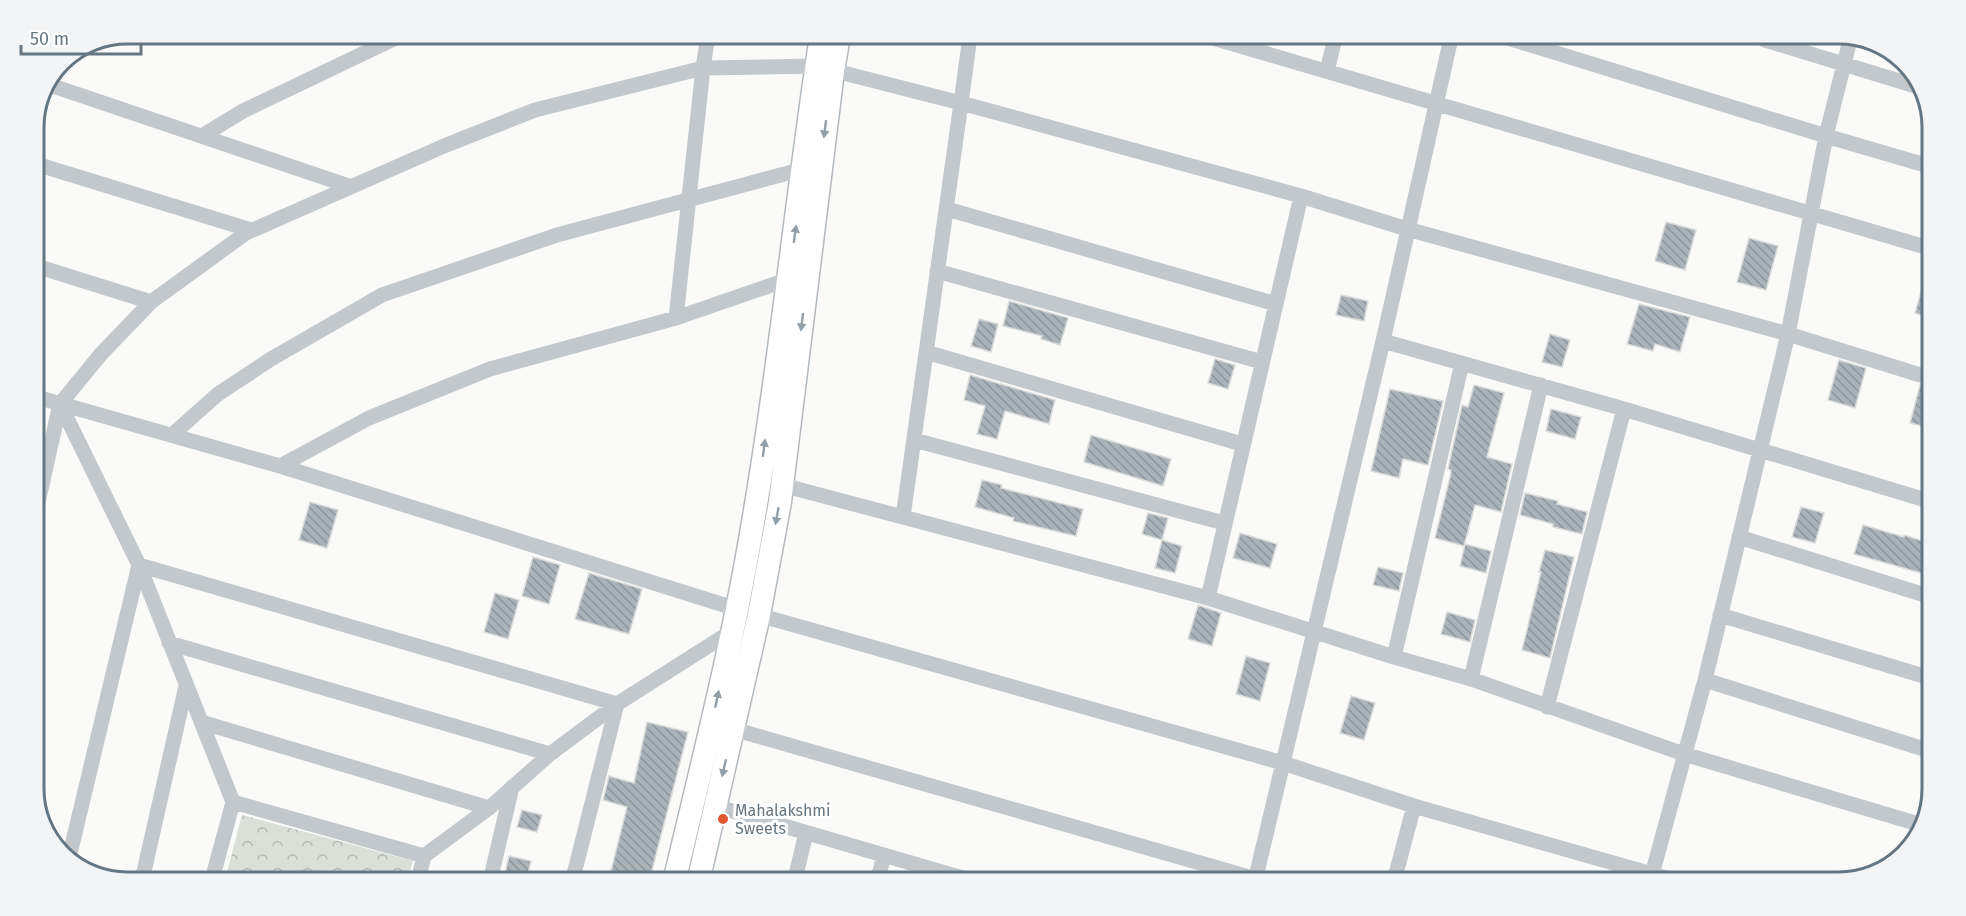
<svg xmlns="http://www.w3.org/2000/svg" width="1966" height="916" font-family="'Fira Sans',sans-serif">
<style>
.park{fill:url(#park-crowns)}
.building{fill:url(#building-back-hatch);stroke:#dcdcda;stroke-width:1.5}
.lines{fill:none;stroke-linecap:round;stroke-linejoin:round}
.secondary-casing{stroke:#b3babf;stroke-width:25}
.street{stroke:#c3c8cc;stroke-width:15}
.secondary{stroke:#fff;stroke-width:22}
.oneway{fill:#939fa8}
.poi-dot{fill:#e4572e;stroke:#fff;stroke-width:2}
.labels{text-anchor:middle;stroke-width:6;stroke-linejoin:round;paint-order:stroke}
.poi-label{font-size:16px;fill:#657683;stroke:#fff;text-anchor:start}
.rim{fill:none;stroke:#657683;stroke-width:3}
</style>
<defs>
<pattern id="park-crowns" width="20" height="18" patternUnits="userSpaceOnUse" patternTransform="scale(1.5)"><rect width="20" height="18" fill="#dadfd7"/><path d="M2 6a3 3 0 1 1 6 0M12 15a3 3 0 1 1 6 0" fill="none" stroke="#b4b9b4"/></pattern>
<pattern id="building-back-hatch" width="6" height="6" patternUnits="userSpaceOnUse" patternTransform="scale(1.5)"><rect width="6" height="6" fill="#aab3b9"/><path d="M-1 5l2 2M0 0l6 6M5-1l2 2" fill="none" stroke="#8e969c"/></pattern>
</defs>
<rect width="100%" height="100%" fill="#fafaf8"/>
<!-- park -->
<path class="park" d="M242,815l171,46 -5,16 -182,-1z"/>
<!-- building -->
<path class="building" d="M1666,222l30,8 -11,40 -30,-9z
M1749,238l29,8 -12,44 -29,-8z
M1921,292l10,3v23l-16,-5z
M1341,295l27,6 -4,20 -28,-6z
M1009,301l59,17 -8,27 -19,-6 1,-3 -39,-10z
M1639,304l51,13 -10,35 -25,-8 -2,7 -26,-7z
M979,319l19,5 -7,28 -20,-6z
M1550,334l20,6 -8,27 -20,-5z
M1215,359l20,6 -7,24 -20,-6z
M1839,360l27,8 -11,40 -27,-8z
M970,375l85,25 -6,24 -44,-13 -8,28 -20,-5 8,-28 -21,-6z
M1474,385l30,8 -17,64 25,7 -11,48 -26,-7 -11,41 -29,-8 16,-65v-3l-3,-1 14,-64 6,2z
M1920,385l10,3v40l-20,-5z
M1390,389l53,12 -15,64 -25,-6 -4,19 -28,-7z
M1551,409l30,8 -6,22 -29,-8z
M1091,435l80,24 -8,27 -79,-24z
M982,480l20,5 -1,3 82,21 -7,27 -63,-15 1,-3 -39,-11z
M1525,493l33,8 -1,3 30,8 -5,22 -29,-7v-3l-33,-9z
M310,502l28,8 -11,38 -28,-8z
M1801,507l23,6 -9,30 -23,-6z
M1148,513l20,5 -6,22 -20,-6z
M1863,525l41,12v-2l25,8 -1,32 -74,-21z
M1240,533l37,11 -7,24 -37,-10z
M1162,540l20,6 -7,27 -20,-5z
M1465,544l26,7 -5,22 -26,-7z
M1545,550l29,7 -24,101 -28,-8 19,-78h-2z
M533,557l27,8 -11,39 -27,-8z
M1378,567l25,6 -4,18 -26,-6z
M589,573l53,16 -13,45 -54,-15z
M495,593l24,7 -11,39 -24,-7z
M1198,605l23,8 -9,33 -24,-7z
M1447,612l28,8 -5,22 -29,-8z
M1246,656l24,7 -10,38 -24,-7z
M1351,696l24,7 -11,37 -24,-7z
M647,722l41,10 -38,146h-13l-26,-7 16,-64 -24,-7 6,-24 25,7z
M522,810l20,5 -5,17 -20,-5z
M509,856l22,5 -4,17 -23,-1z"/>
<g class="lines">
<defs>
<path id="secondary" d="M675,878c21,-89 44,-179 62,-269 38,-189 55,-382 84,-573
M699,878l60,-263 21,-113 53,-431 6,-35"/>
</defs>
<!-- secondary casing -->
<use href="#secondary" class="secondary-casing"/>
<!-- street -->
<path class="street" d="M1213,38l719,211
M1511,39l315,97 106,31
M1765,40l157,48
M1327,71l8,-33
M50,85l299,101
M202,136l41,-25 161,-77
M33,163l218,67
M947,209l329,95
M33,265l118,37
M937,271l325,91
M676,318l27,-250 5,-33
M1383,341l241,68 305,92
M926,352l316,92
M33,396l247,70 457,143 546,154 131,43 266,76
M60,404l79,161 94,237
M173,434l45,-40 53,-35 111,-64 175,-60 246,-66
M914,440l310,83
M280,466l89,-48 121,-49 186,-51 113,-39
M782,485l426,113 186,59 77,22 213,75 241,72
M903,517l58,-414 340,93 106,33 381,105 142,44
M33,525l27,-121 41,-50 50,-52 95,-69 198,-87 91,-36 168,-42 113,-2 145,37 9,-67
M1739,537l189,59
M1208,598l93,-402
M1720,615l207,62
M169,643l381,111
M1394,657l68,-294
M1471,679l70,-294
M1705,680l222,70
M1547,707l77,-298
M201,722l288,86
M733,729l523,150
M715,806l251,73
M424,856l65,-48 61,-54 67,-50 115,-73
M69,858l70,-293 478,139 -44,174
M143,876l43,-190
M213,876l20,-74 191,54 -5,21
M491,877l21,-90
M795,879l11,-46
M878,879l6,-24
M1255,881l128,-540 68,-303
M1394,881l20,-75
M1650,882l55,-202 83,-346 38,-198 24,-96"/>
<!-- secondary -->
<use href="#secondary" class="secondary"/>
</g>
<!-- one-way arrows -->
<defs><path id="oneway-solid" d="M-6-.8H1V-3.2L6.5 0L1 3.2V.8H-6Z" transform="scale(1.5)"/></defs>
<g class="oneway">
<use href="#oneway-solid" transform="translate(825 129) rotate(97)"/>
<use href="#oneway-solid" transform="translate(795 234) rotate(-82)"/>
<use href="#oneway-solid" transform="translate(802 322) rotate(97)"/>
<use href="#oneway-solid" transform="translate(764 448) rotate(-82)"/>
<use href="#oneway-solid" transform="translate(777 516) rotate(100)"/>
<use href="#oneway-solid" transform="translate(717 699) rotate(-78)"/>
<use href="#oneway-solid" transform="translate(724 768) rotate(103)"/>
</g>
<!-- markers -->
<circle class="poi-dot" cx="723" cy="819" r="6"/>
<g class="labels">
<!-- poi labels -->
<g class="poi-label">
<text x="735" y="816">Mahalakshmi<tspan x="735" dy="18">Sweets</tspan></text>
</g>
</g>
<!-- crop -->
<path d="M0 0H1966V916H0ZM127 44H1839A83 83 0 0 1 1922 127V789A83 83 0 0 1 1839 872H127A83 83 0 0 1 44 789V127A83 83 0 0 1 127 44Z" fill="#f3f4f5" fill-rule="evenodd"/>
<path class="rim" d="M127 44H1839A83 83 0 0 1 1922 127V789A83 83 0 0 1 1839 872H127A83 83 0 0 1 44 789V127A83 83 0 0 1 127 44Z"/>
<!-- scale -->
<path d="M21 45v9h120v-9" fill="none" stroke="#657683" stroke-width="3"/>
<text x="30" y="45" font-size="18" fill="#657683" stroke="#ffffff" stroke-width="4.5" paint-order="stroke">50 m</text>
</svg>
